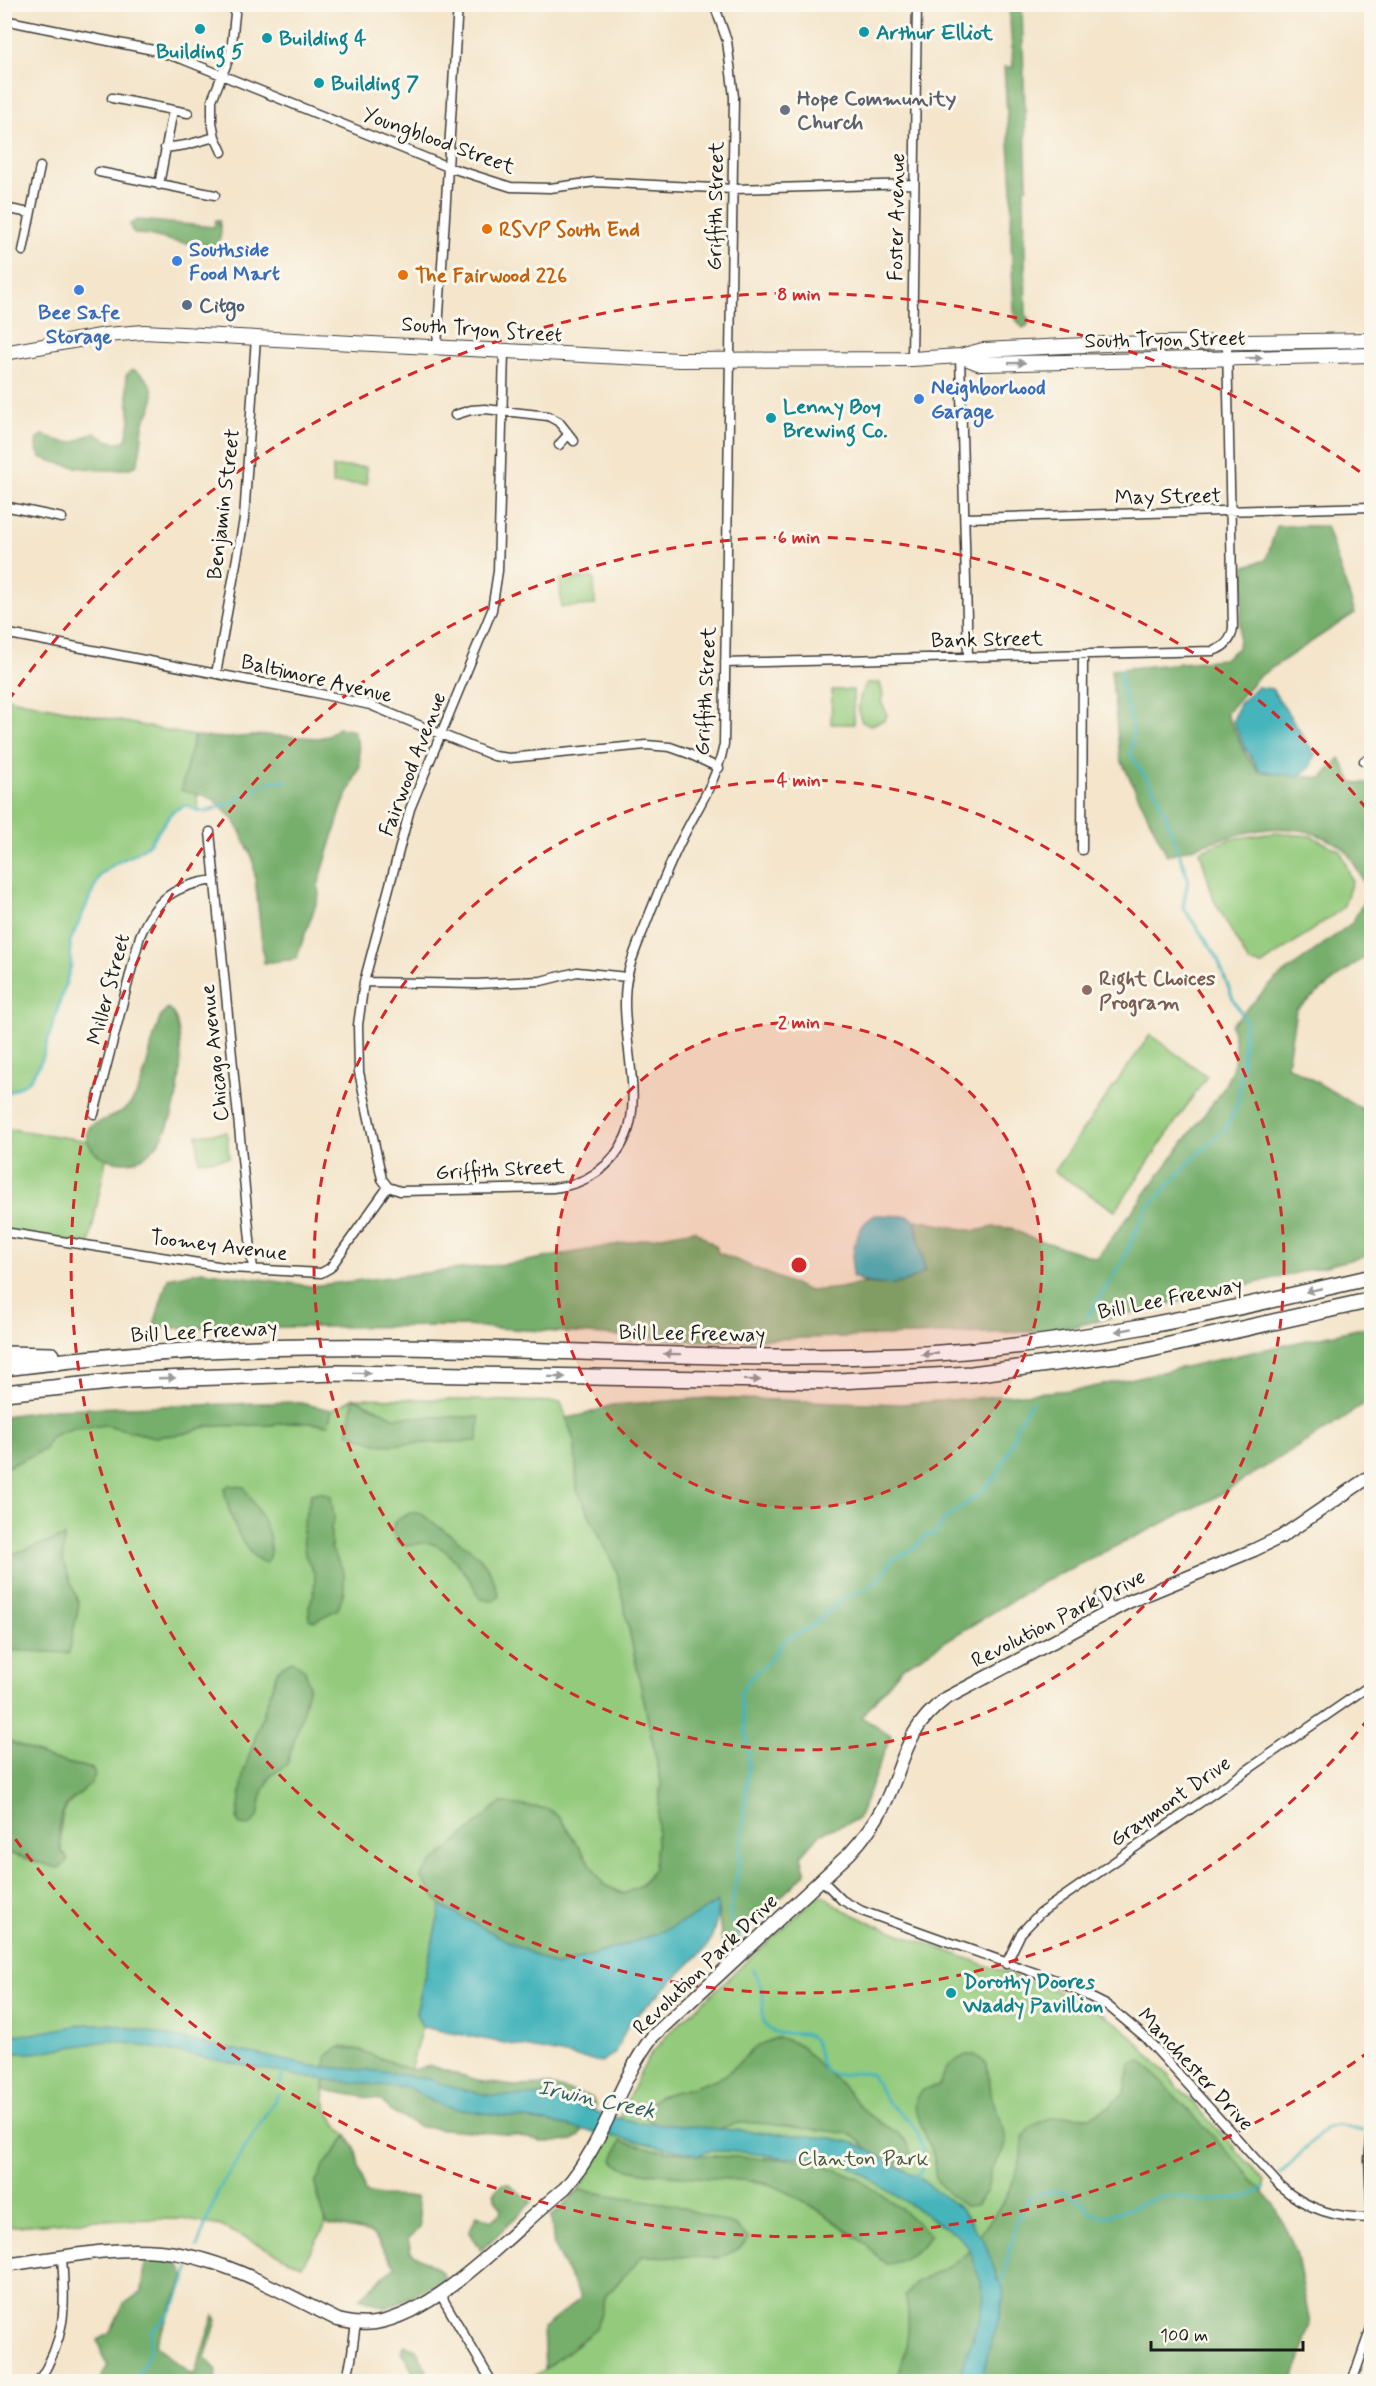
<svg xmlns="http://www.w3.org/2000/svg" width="1376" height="2386" font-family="Mynerve,sans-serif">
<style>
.green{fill:#93ca7c;stroke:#58734c;stroke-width:1.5}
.forest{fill:#76ae6c;stroke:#496544;stroke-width:1.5}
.water{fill:#44b4bb;stroke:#30686c;stroke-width:1.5}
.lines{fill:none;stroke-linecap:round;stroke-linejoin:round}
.stream{stroke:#44b4bb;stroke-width:3}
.street-casing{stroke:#3c3a36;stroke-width:11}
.secondary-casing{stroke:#3c3a36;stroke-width:15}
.primary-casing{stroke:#3c3a36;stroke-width:16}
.highway-casing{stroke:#3c3a36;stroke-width:18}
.street{stroke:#fff;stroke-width:8}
.secondary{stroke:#fff;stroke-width:12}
.primary{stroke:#fff;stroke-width:14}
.highway{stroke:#fff;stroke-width:15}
.oneway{fill:#999}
.ring{fill:none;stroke:#d62828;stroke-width:3;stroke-dasharray:10 8}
.culture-dot{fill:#0f9aa8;stroke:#fbf7ec;stroke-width:2}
.worship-dot{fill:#6b7280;stroke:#fbf7ec;stroke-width:2}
.food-dot{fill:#e8710a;stroke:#fbf7ec;stroke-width:2}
.shop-dot{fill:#3f7fe0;stroke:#fbf7ec;stroke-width:2}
.service-dot{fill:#5c6f8a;stroke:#fbf7ec;stroke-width:2}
.education-dot{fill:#8d6e63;stroke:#fbf7ec;stroke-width:2}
.labels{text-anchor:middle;stroke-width:6;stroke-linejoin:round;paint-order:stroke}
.culture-label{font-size:21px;font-weight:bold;fill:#0d838f;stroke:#fbf7ec;text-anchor:start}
.worship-label{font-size:21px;font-weight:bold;fill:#5b616d;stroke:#fbf7ec;text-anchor:start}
.street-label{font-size:21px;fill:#1c1c1c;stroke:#fbf7ec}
.food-label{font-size:21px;font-weight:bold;fill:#c56008;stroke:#fbf7ec;text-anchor:start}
.shop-label{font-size:21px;font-weight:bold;fill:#366cbe;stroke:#fbf7ec;text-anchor:start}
.service-label{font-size:21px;font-weight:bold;fill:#4e5e75;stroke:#fbf7ec;text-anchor:start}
.education-label{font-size:21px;font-weight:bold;fill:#785e54;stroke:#fbf7ec;text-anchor:start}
.park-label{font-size:21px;fill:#46593e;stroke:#fbf7ec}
.water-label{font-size:22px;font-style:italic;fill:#2e6064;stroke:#fbf7ec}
.centre{fill:#d62828;stroke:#fbf7ec;stroke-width:3}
.ring-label{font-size:18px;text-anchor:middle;font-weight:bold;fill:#d62828;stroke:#fbf7ec;stroke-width:6;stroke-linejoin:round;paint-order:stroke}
</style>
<rect width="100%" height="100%" fill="#fbf7ec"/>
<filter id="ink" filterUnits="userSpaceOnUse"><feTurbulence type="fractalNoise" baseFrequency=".0167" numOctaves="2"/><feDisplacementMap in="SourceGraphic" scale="12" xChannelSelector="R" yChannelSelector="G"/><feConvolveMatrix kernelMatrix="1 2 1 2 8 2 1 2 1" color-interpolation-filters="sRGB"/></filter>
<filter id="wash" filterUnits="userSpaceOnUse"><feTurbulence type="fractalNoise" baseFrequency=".008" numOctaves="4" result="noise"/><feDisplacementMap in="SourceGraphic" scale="24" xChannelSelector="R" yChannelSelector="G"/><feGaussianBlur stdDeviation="1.35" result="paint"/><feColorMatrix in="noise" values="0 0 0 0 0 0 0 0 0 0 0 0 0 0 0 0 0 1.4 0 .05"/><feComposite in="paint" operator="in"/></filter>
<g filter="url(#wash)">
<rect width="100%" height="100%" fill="#f4e5cb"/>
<!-- green -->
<path class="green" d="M333,467h33l1,17h-34z
M594,578l1,27 -34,2 -1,-28z
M867,683h13l3,12 -2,6 6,13 -2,6 -14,5 -9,-3c-6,-12 -3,-28 5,-39z
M832,690h21l1,34h-23z
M5,698l189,38 -13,54 16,3 1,18 -12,-6 -13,6 -25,34 -13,9 -19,9 -16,12 -30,67 1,24 -29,94 -13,21 -24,14z
M1274,833l37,3 30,15 11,30 -9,27 -81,57 -13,-2 -35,-63 -14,-49 31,-12z
M1150,1035l57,41 -92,135 -61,-40z
M4,1128l105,16 -20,101 -84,-13z
M227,1132l2,26 -30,3 -2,-26z
M354,1398l207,4 14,42 2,45 40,83 44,210 -7,86 -12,17 -18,9 -20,-9 -44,-67 -12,-9 -47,-6 -69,60 -11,13 20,30 -25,107 6,14 -12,43 -50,-20 -20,-3 -14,9c-2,39 -8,50 21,80l-23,30 -9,18 11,40 -24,42 -81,-40 -39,-7 -87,1 -90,7v-375l53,16 8,-13 -5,-3c-3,-35 0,-46 29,-67l3,-16 -43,-10 -45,-20v-271l39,-18 8,-14 22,-8 32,-3 48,12 29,-3 26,-8 62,-1c19,-5 37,-2 56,0l5,-15z
M823,1895l19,14 34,16 203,74 42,27 21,21 122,133 -1,62 15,139 -752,1 19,-13 51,-40 -45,-112 28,-27 34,-58 26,-57 13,-22 16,-19 149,-137z"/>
<!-- forest -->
<path class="forest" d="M1009,5h13l5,183h-3l2,128 3,3 -1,6 -5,3 -9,-11 -3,-80 1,-48 -8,-122h9z
M138,220l76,7 2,-7h3l2,12 -3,15 -42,-5 -27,-7 -14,-1 -4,-5 -1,-5z
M134,370c15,7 24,22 17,39 -2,5 -7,10 -8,16 -1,13 -2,29 -7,41 -27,9 -71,1 -96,-9l-4,-10 1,-8 6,-4c11,3 23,11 34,6 7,-3 10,-7 18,-8 10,7 18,12 31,7l4,-19 -4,-45 4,-5z
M1277,526h49l29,87 -97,64 -32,36 21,43 12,16 63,6 18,-20 12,24 19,2v161l-2,8 -73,57 -9,55 84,49v141l-316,76 -355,10 -236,-15 -311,2 15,-50 34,-7 108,15 212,-24 172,-32 23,17v5l92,39 32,-3 22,-5 25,1 37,-13 -10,-51 60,11 19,-4 17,1 17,9 69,21 124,-166c15,-26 18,-38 10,-67l44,-45 77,-57 17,-31c-6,-11 -18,-37 -26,-44 -3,-4 -11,-6 -16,-9 -52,-26 -108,3 -160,16l-47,-97 -9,-88 112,-11 15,-11 7,-82 21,-6z
M338,728l16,3 5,17 1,18 -18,41 -24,79 1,10 -23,63 -32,4 -11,-104 -18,-38 -23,-23 -31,-8 13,-54 34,2 35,-3 55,3 9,-2z
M168,1008c24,14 18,174 -58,152 -14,-4 -21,-11 -24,-25l4,-9c14,-7 31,-11 41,-23 18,-21 21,-86 37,-95z
M1371,1326v72l-31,23 -126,77 -171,84 -140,85 -42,50 30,18 -33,84 -37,14 -20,23 5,17 -83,78 -6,-49c-47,33 -107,47 -162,64l-114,-60 -20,-30 11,-13 68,-60 48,6 12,9 44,67 20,9 18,-9 12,-17 7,-86 -44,-210 -40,-83 -2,-45 -8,-26 19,-4 26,-9 97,-7 192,6 183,-15z
M354,1398l40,19h85l-1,24 -96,4 -34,-12z
M296,1402l36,8 -4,15c-19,-2 -38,-5 -57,0l-62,1 -26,8 -29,3 -48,-12 -32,3 -22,8 -8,14 -39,18v-52l49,-7z
M229,1485l15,2c12,21 37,53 22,76 -24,-6 -38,-52 -42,-74z
M320,1492l11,4 3,23 -3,9v20l13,24v19l-6,18 -23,12 -5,-1 -1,-14 5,-13 1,-18 -10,-20 -3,-25 9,-36z
M410,1513h10l58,42 12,16 9,24 -5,6 -13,-2c-9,-17 -31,-52 -51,-56 -14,-2 -17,7 -33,-1l-5,-12 3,-9z
M64,1537l-1,24 16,43 -10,49 -64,-3v-94z
M292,1661l13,9 4,15 -8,33 -14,46 -16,12 -9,18 -4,23 -9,9 -9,-1 -3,-5 7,-49 34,-102z
M5,1739l45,20 43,10 2,6 -5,10 -23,19 -6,12 -2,11 2,24 7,8 -5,7 -5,2 -53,-16z
M778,2037l22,8 18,19 22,19 26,30 30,19 11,10 4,11c-10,12 -27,14 -39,2 -7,-6 -10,-15 -19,-19 -11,-5 -42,-7 -55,-8 -18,-3 -41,-6 -59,-5 -9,1 -18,6 -27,8 -21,5 -53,2 -68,-16v-8l15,-11 35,-9 30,-11 33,-30z
M340,2047l20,3 50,20 21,-4 53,16 30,4 36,-1 40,12 4,5 1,5 -15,29 -7,4 -12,2h-19l-26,-7 -96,-8 -29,-15 -10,-12 -57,-10 2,-34z
M966,2055h9l12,9 5,34 12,32 2,12 -2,9 -13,19 -4,21 -11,14 -11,1 -14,-10 -15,-16 -2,-22 -20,-52c1,-15 12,-18 25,-21l9,-20z
M1142,2061l98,104 35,41 21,45 14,73 -10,37 -8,20 -395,1c8,-29 16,-56 8,-86l10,-13 41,-21 11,-9 37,-52 11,-24 7,-22 1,-17 6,-10 17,-9 21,-3 24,1 19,-11 15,-14 5,-27 5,-3z
M347,2136l8,11 10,46 17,3 34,1 3,12 1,19 -12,11 3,13 31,20 4,8 -60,28 -26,-10 35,-32 -23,-33 -46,-9 -11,-40 9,-18z
M621,2141l32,8 55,7 102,4 46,17 44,31 31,27c-9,13 -30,29 -45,29 -8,-5 -13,-13 -20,-19 -27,-21 -69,-53 -102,-62 -26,-7 -139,-3 -151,-23z
M502,2184h6l24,18 -51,48 -12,-19 8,-16 14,6 9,-8 1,-5 -6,-9 -1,-7z
M579,2190l96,15 61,21 13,13 -11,10 -19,9 -76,-2 -37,39 -10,34 -51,40 -2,-41 38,-30 -27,-51 -3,-30z
M146,2256l30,4 9,15 -29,70 33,28 5,2 20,-60 3,5 -12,38 12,12 -1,8 2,3h-119l9,-16 -6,-10 -4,-15 12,-7 14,-29 18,-13z
M405,2345l11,4 17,32h-15l-17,-30z"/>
<!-- water -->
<path class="water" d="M1257,687l15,2 43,65 -5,14 -13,9 -38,-7 -14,-22 -12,-26 6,-18z
M876,1215l32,1 7,4 10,51c-18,16 -52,18 -73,5 0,-23 2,-51 24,-61z
M717,1902c2,15 -3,33 -11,46l-77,75 -15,31 -13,8 -179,-35 -6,-14 25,-107 114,60c55,-17 115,-31 162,-64z
M86,2024h26l200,42 66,5 51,8 25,9 39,8h57l63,21 23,5 195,16 24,5 61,33 45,33 23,32 20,54 -4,22 -11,32 -7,32h-22v-8l21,-58 3,-18 -11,-40 -7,-13 -12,-11 -110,-71 -43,-6 -15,2 -51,-7h-26l-10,4 -147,-32 -102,-15 -15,-5 -26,-15 -100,-10 -188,-36 -14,-1 -73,12h-29v-18l27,-1z"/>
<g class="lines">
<!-- stream -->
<path class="stream" d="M4,1095l25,-14 13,-21 29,-94 -1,-24 30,-67 16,-12 19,-9 13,-9 25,-34 13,-6 12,6h10l22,-8 40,-21 16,-1
M1087,1317l34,-53 25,-54 50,-54 30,-28 9,-17 4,-14 7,-76 -13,-22 -17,-44 -33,-48 5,-28 -15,-44 -15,-39 -27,-41 2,-29 -11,-37 -2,-19
M741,1942l-11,-28 10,-55 9,-103 -9,-62 11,-17 17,-15 16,-21 25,-13 34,-29 26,-12 11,-9 12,-18 23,-12 11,-13 10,-1 9,-15 32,-23 19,-20 14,-27 8,-26 14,-22
M752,1969c4,8 10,17 11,26 2,10 -4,22 3,31 12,15 38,0 48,15 7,10 2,25 16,32 13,6 28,-5 41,1l17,29 21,17 7,10 7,18 1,20 -9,9
M281,2084l2,-14
M1280,2174l46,-46 12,-3 25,6
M197,2247l21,-56 60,-96
M1001,2284l11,-41 5,-24 12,-20 15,-7 21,-1 18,12 8,10 15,4 54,-20 17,-1 23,5 49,-4 15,-9
M131,2382c15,-15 20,-31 21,-52 22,-14 28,-39 38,-62"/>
</g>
</g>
<g filter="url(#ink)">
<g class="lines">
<defs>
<path id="street" d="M4,20l149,30 29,9 266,108 63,20 39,1 45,-6 138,7 181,-5
M112,98l76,15
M165,148l21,-3 29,-8
M222,152l-7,-15 -3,-15v-22l19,-47 5,-49
M99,172l116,23
M159,185l14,-75
M4,208l26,5
M23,251l17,-84
M437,347l21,-343
M504,352l-6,219 -6,39 -82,199 -46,173 -6,43 1,47 23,107 6,8 12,4 153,-3c32,-3 60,-21 73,-52 19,-43 -10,-114 2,-162 4,-19 13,-37 20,-56 11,-28 22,-56 36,-83 15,-30 34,-57 40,-91l10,-647 -7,-56 -13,-37
M960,356l8,301
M912,359l5,-355
M455,415l16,-5 14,-1 63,7 11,6 15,19
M559,445l8,-9v-4
M4,506l58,12
M965,518l407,-11
M4,633l307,59 59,13 124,51 15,2 137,-13 24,2 17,6 32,15
M725,663l488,-12c12,-4 19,-11 20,-24l-6,-283
M216,674l28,-155 12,-182
M1364,761l8,-2
M210,832l43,438
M1082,850l1,-195
M364,982l112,2 65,-3 36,-9 50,5
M94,1114l46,-178c16,-38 35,-51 75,-56
M4,1232l226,36 91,5 9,-5 58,-81
M822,1880l20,20 20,11 196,70 50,25 37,31 135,149c28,24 56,32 92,32
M1006,1964l15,-31 19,-20 332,-229
M1372,2130l-3,29 3,62
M440,2294l52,88
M38,2382c28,-43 28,-75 24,-124
M346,2382l5,-22 5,-37
M1352,2382l20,-57"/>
<path id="secondary" d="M1102,1596l8,16
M4,2265c51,-6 104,-19 155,-14 65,6 122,41 179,69 12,3 24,5 37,3 65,-10 139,-94 190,-135 39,-44 52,-104 87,-151l198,-184c13,-14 24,-29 33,-46 22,-43 20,-76 62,-108l183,-97 126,-52 27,-13 91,-62"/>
<path id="primary" d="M4,353l102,-18 38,-3 535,28 233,-1 48,-3 23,-6 122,-6 267,-4
M960,356l21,8 391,-9"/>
<path id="highway" d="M4,1354l48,1
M4,1368c101,-13 202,-20 304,-21 198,-3 396,16 594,8 159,-6 315,-42 470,-78
M4,1393l126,-13 208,-7 500,8 134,-7 166,-22 234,-52"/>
</defs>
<!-- street casing -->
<use href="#street" class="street-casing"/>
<!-- secondary casing -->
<use href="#secondary" class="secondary-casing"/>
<!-- primary casing -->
<use href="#primary" class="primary-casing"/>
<!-- highway casing -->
<use href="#highway" class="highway-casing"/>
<!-- street -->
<use href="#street" class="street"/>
<!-- secondary -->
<use href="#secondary" class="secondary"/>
<!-- primary -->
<use href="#primary" class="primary"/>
<!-- highway -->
<use href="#highway" class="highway"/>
</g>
<!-- one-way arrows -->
<defs><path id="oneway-solid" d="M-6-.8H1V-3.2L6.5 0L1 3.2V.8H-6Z" transform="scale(1.5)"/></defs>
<g class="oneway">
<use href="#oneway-solid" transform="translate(1254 358) rotate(-1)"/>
<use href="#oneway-solid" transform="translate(1017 363) rotate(-1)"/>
<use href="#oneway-solid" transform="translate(1314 1290) rotate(167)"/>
<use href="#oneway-solid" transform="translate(1124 1330) rotate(170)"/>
<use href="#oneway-solid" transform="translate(672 1354) rotate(-179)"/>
<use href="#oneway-solid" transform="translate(930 1354) rotate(177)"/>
<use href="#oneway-solid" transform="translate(362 1373) rotate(1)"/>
<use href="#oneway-solid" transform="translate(557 1377) rotate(1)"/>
<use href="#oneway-solid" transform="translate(167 1378) rotate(-2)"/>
<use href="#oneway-solid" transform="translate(752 1380) rotate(1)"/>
</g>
</g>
<!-- distance rings -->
<circle cx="799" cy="1265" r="243" fill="#d62828" fill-opacity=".12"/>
<g class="ring">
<circle cx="799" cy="1265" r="243"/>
<circle cx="799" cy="1265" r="485"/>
<path d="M1369 1718A728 728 0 1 1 1369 812"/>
<path d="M1370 2051A971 971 0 0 1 8 1829M8 701A971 971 0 0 1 1370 479"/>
</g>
<!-- markers -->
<g class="culture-dot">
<circle cx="200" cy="29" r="6"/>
<circle cx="864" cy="32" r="6"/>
<circle cx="267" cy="38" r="6"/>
<circle cx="319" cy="83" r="6"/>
<circle cx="771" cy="418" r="6"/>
<circle cx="951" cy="1993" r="6"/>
</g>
<circle class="worship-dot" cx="785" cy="110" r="6"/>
<g class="food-dot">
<circle cx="487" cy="229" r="6"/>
<circle cx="403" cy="275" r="6"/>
</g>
<g class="shop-dot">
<circle cx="177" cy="261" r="6"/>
<circle cx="79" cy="290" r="6"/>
<circle cx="919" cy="399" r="6"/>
</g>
<circle class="service-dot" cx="187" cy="305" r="6"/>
<circle class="education-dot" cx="1087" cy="990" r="6"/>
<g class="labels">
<!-- culture labels -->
<g class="culture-label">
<text x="876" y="39">Arthur Elliot</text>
<text x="279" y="45">Building 4</text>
<text x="200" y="58" text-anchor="middle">Building 5</text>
<text x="331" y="90">Building 7</text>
<text x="783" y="413">Lenny Boy<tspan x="783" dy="24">Brewing Co.</tspan></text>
<text x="963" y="1988">Dorothy Doores<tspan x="963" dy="24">Waddy Pavillion</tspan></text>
</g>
<!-- worship labels -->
<g class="worship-label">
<text x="797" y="105">Hope Community<tspan x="797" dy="24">Church</tspan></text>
</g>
<!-- street labels -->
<g class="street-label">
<text transform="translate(439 140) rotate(20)" y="7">Youngblood Street</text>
<text transform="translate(715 206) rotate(-89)" y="7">Griffith Street</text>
<text transform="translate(896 217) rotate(-89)" y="7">Foster Avenue</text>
<text transform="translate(482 329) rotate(4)" y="7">South Tryon Street</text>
<text transform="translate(1165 339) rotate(-1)" y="7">South Tryon Street</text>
<text transform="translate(1168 496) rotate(-1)" y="7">May Street</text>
<text transform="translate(223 504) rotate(-83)" y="7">Benjamin Street</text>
<text transform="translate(987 639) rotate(-1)" y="7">Bank Street</text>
<text transform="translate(317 678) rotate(13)" y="7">Baltimore Avenue</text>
<text transform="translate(705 691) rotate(-87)" y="7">Griffith Street</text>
<text transform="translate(412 764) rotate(-69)" y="7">Fairwood Avenue</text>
<text transform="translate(108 989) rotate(-75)" y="7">Miller Street</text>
<text transform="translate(214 1053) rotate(-96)" y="7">Chicago Avenue</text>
<text transform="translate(500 1169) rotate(-3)" y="7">Griffith Street</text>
<text transform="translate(219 1245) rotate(7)" y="7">Toomey Avenue</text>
<text transform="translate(1170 1298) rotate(-11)" y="7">Bill Lee Freeway</text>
<text transform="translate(204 1331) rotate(-3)" y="7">Bill Lee Freeway</text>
<text transform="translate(692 1333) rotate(1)" y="7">Bill Lee Freeway</text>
<text transform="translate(1058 1618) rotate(-27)" y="7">Revolution Park Drive</text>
<text transform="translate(1170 1801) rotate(-35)" y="7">Graymont Drive</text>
<text transform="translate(705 1964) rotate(-44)" y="7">Revolution Park Drive</text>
<text transform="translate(1196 2069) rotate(47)" y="7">Manchester Drive</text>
</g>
<!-- food labels -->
<g class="food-label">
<text x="499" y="236">RSVP South End</text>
<text x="415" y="282">The Fairwood 226</text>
</g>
<!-- shop labels -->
<g class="shop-label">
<text x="189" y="256">Southside<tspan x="189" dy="24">Food Mart</tspan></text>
<text x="79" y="319" text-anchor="middle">Bee Safe<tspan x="79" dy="24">Storage</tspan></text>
<text x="931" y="394">Neighborhood<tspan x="931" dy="24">Garage</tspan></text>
</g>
<!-- service labels -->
<g class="service-label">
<text x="199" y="312">Citgo</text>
</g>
<!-- education labels -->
<g class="education-label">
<text x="1099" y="985">Right Choices<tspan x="1099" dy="24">Program</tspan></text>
</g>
<!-- park labels -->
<g class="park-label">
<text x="863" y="2165">Clanton Park</text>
</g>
<!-- water labels -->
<g class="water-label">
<text transform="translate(597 2098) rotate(12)" y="8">Irwin Creek</text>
</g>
</g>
<circle cx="799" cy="1265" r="9" class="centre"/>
<g class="ring-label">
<text x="799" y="300">8 min</text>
<text x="799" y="543">6 min</text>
<text x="799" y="786">4 min</text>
<text x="799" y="1028">2 min</text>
</g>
<!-- margin -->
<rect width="1376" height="2386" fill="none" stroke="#fbf7ec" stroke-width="24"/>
<!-- scale -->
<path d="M1151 2341v9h152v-9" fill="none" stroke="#1c1c1c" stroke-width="3"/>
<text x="1160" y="2341" font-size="18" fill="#1c1c1c" stroke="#fbf7ec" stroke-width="4.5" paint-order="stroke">100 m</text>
</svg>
